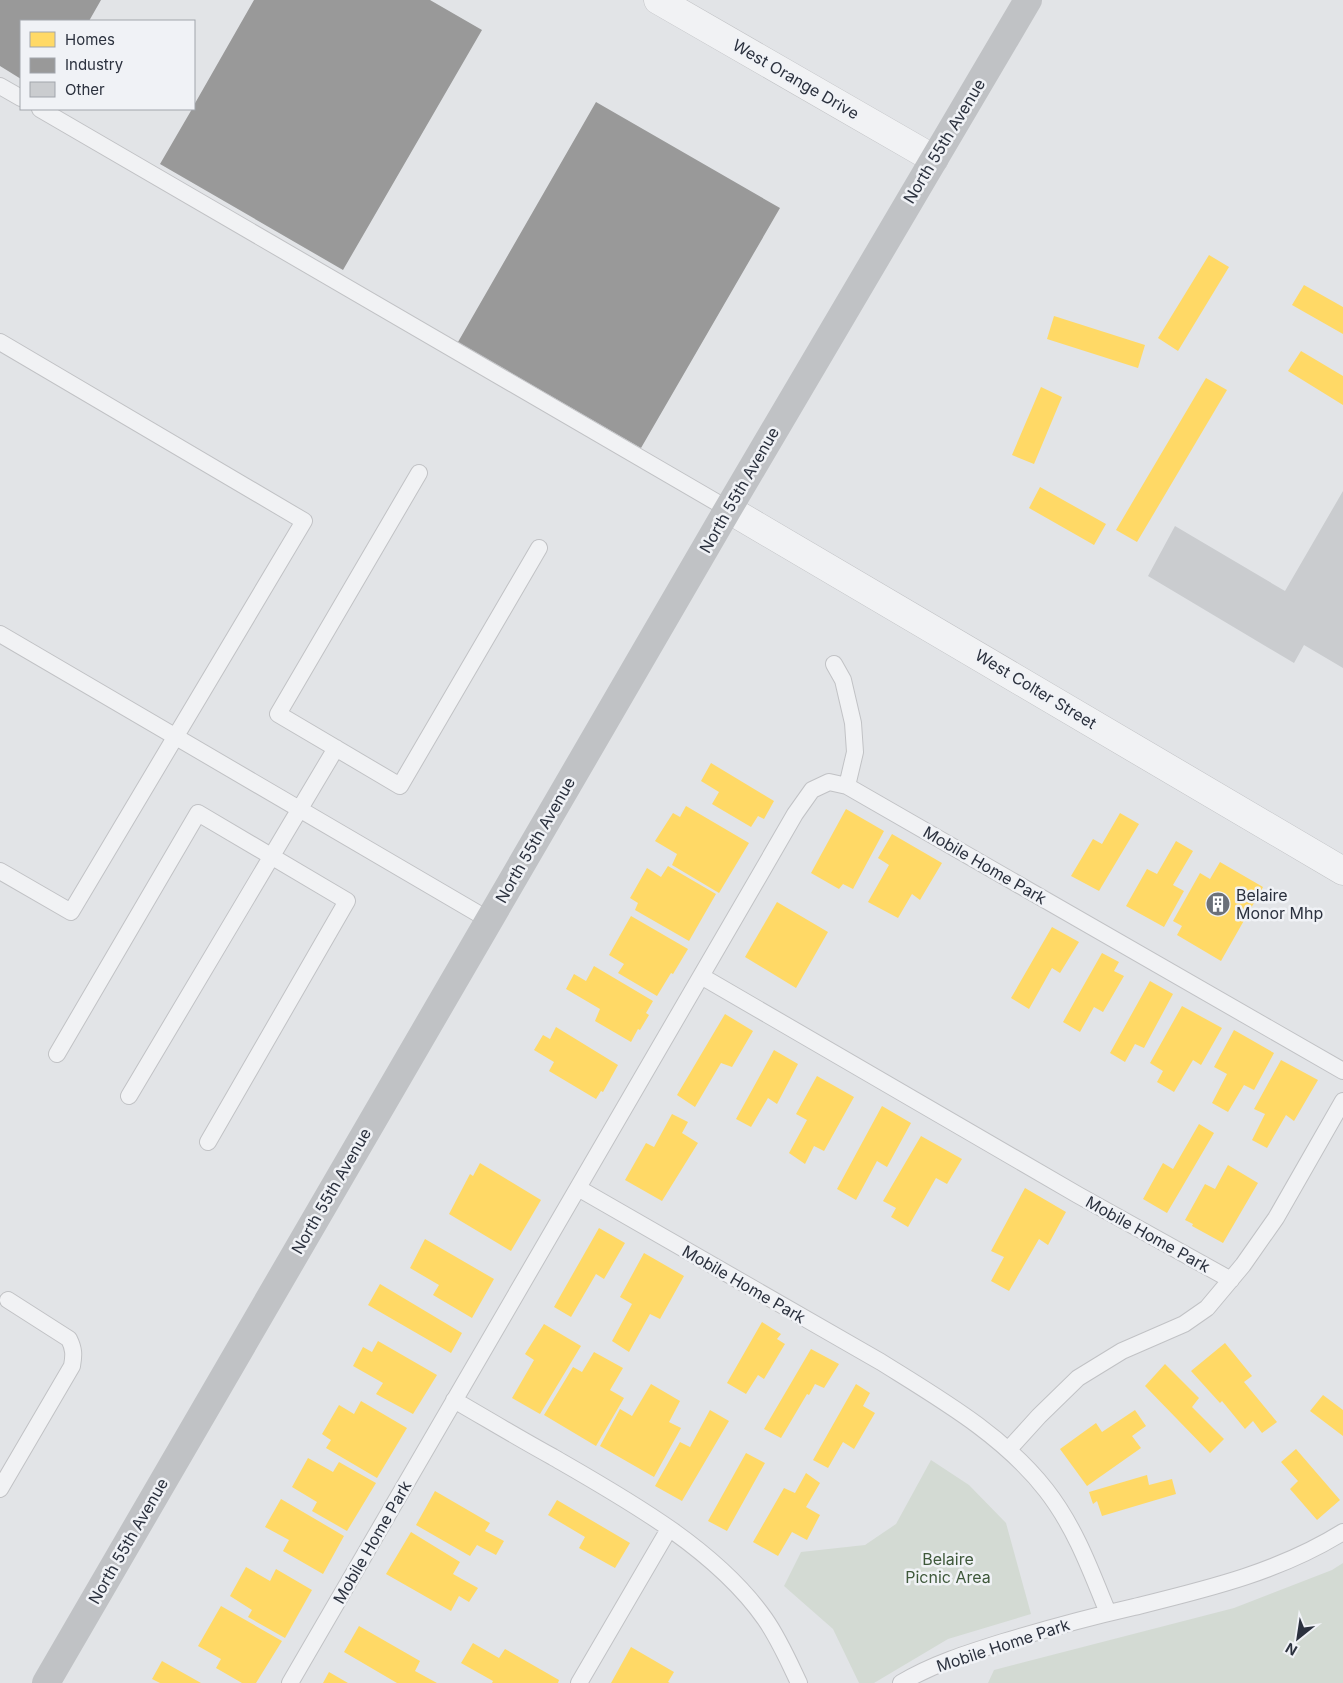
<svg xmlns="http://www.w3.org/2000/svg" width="1343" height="1683" font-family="Inter,sans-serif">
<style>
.green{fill:#d3dad3}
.homes{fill:#ffd966}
.industry{fill:#999}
.building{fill:#cacccf}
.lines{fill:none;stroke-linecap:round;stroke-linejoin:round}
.lane-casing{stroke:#c1c2c5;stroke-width:18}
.street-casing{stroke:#c1c2c5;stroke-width:29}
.lane{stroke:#f1f2f4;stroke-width:16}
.street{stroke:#f1f2f4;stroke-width:28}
.secondary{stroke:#c0c2c5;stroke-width:28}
.labels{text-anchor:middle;stroke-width:5;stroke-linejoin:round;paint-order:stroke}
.street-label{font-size:16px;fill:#2b313e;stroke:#f0f2f6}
.poi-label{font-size:16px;fill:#2b313e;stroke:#f0f2f6;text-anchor:start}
.park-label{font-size:16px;fill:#3e583a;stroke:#f0f2f6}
</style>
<rect width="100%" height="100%" fill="#e2e4e7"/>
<!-- green -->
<path class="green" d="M931,1460l38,25 37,38 25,91 -83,25 -74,44h-15l-26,-54 -49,-43 17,-34 64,-7 31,-21z
M1343,1563v120h-355l6,-13 240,-62 98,-38z"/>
<!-- homes -->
<path class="homes" d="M1209,255l20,12 -51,84 -20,-13z
M1304,285l39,22v27l-51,-29z
M1054,316l91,29 -7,23 -91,-29z
M1301,351l42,25v29l-55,-34z
M1206,378l21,12 -90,152 -21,-12z
M1041,387l21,10 -28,67 -22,-9z
M1040,487l66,37 -12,21 -65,-37z
M711,763l63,38 -10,18 -6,-3 -7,11 -39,-23 7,-12 -18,-11z
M686,806l63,37 -30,50 -47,-28 5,-11 -22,-13 18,-28 7,4z
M846,809l38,22 -31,58 -10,-5 -4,5 -28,-16z
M1120,813l19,11 -40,67 -28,-15 22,-37 9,5z
M892,834l50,29 -22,37 -8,-6 -14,24 -30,-16 21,-37 -11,-7z
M1176,841l17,10 -20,34 11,6 -20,36 -38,-21 21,-37 10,5z
M1220,862l43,25 -42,74 -44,-26 5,-9 -9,-5 27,-48 10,6z
M668,866l48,28 -27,47 -54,-31 3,-7 -8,-5 17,-30 14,9z
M777,902l51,30 -32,56 -51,-31z
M631,916l57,33 -15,25 -2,-1 -14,23 -39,-23 6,-9 -15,-9z
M1052,927l27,15 -19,31 -8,-5 -23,41 -18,-11z
M1102,953l17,9 -5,9 10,5 -21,36 -9,-5 -14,25 -17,-10z
M594,966l59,35 -7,12 3,2 -9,15 -2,-1 -7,13 -36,-21 5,-12 -34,-20 8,-15 12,7z
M1150,981l23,13 -29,54 -9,-4 -10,18 -15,-9z
M1182,1006l40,22 -21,37 -8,-5 -19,32 -17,-10 6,-11 -13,-8z
M725,1014l28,17 -21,36 -11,-4 -26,44 -18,-12z
M556,1027l62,38 -15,27 -2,-1 -5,8 -47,-28 5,-9 -20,-12 9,-15 7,4z
M1234,1030l40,23 -20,37 -10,-5 -16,27 -16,-9 15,-29 -13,-7z
M774,1050l24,14 -21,40 -9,-6 -17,29 -15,-8z
M1281,1060l37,20 -24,41 -8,-6 -19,33 -15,-8 13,-26 -11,-5z
M817,1076l37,21 -30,54 -10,-5 -9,18 -16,-11 18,-33 -11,-6z
M882,1106l29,17 -24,44 -10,-6 -21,39 -19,-11z
M672,1114l16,8 -6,11 16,10 -36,58 -37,-21 21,-37 8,4z
M1199,1124l15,9 -47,80 -24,-14 20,-36 10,6z
M921,1136l41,23 -15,25 -11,-6 -28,49 -17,-10 5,-9 -13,-7z
M480,1163l61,37 -30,51 -62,-37 21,-40 3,2z
M1228,1165l30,18 -35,60 -31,-17 1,-2 -8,-4 20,-36 10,5z
M1025,1188l41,24 -18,33 -9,-6 -30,52 -18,-10 13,-24 -13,-6z
M599,1228l26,15 -21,36 -8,-5 -25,43 -17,-10z
M425,1239l69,40 -22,39 -39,-23 6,-10 -29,-17z
M644,1253l40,23 -24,43 -10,-5 -21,38 -17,-11 20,-37 -12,-7z
M380,1284l82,49 -11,20 -83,-48z
M762,1322l19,12 -4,5 8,5 -21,35 -6,-4 -12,19 -19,-11z
M544,1324l37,22 -41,68 -28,-16 22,-38 -9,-6z
M378,1341l59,34 -24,39 -37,-20 7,-11 -30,-17 10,-19 9,5z
M1225,1343l27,33 -8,6 33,40 -15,11 -9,-12 -8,8 -23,-28 -2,2 -29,-32z
M811,1349l28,15 -15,24 -9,-4 -6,11 -2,-1 -26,44 -17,-9z
M594,1352l29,16 -13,22 14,8 -28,48 -52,-31 29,-48 9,5z
M1165,1364l34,34 -7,9 32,32 -14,14 -65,-67z
M651,1384l29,17 -11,21 12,6 -27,49 -54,-31 20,-37 12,7z
M856,1384l14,9 -7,13 12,7 -21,36 -11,-7 -15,26 -15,-8z
M1323,1395l20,15v26l-33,-25z
M361,1401l46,27 -30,50 -51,-30 5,-8 -9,-6 17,-29 15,9z
M710,1410l19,11 -47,80 -27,-15 25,-44 10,5z
M1135,1410l11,16 -14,10 9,12 -54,38 -27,-37 36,-26 6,9z
M1296,1449l44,51 -23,20 -27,-31 8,-8 -17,-19z
M746,1453l19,10 -38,68 -19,-10z
M308,1458l25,14 6,-10 37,21 -29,48 -35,-20 5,-9 -25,-15z
M806,1473l14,10 -14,24 14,8 -13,25 -15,-8 -14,24 -25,-14 31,-54 11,5z
M1147,1475l2,10 23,-6 4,15 -74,22 -5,-15 -4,3 -4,-12z
M435,1491l55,32 -5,8 19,10 -8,14 -19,-10 -7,11 -54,-31z
M281,1499l63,37 -21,38 -40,-23 6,-11 -24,-13z
M557,1500l73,43 -15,25 -36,-20 6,-11 -37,-22z
M411,1532l49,30 -7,12 25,14 -9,14 -10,-6 -8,15 -65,-37z
M246,1567l24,14 6,-12 36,21 -27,48 -37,-21 4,-7 -22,-14z
M221,1606l61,35 -26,42h-14l-26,-15 5,-9 -23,-13z
M359,1626l61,35 -5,10 22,12h-40l-53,-31z
M473,1643l26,15 6,-9 54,31 -1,3h-66l1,-2 -32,-18z
M631,1647l43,25 -6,10 2,1h-59z
M162,1661l39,22h-41l-8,-4z
M329,1672l19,11h-25z"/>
<!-- industry -->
<path class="industry" d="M0,0h101l-12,21h-68v58l-21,-13z
M254,0h176l52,30 -139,240 -183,-106 32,-55h2v-4z
M596,102l184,106 -139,240 -183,-106z"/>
<!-- building -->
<path class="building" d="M1343,491v177l-39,-23 -10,18 -146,-87 27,-50 110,65z"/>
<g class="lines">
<defs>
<path id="lane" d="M0,86l21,12
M40,109l688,400
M0,342l304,179 -233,391 -71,-41
M419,473l-141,241 122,72 139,-238
M0,634l489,286
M834,664l9,16 10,43 2,29 -8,34
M701,976l377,219 153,85
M57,1054l141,-241 149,88 -139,241
M129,1096l207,-348
M578,1188l303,174c59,37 122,73 165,128 29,37 45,81 62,123
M454,1400c33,19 66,39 99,57 73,42 163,92 212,162 14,20 24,43 34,64
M1009,1449l30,-33 39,-38 44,-27 62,-27 23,-16 36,-43 33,-47 67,-117
M0,1489l72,-123c2,-11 2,-17 -3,-27l-61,-39
M290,1683l468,-805 37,-64 17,-24 17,-8 18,4 496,285
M579,1683l90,-154
M901,1683c32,-19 67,-30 102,-41 43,-13 87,-25 131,-35 73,-18 145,-35 209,-75"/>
<path id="street" d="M658,0l276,159
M728,509l615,362"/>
</defs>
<!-- lane casing -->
<use href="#lane" class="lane-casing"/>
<!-- street casing -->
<use href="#street" class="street-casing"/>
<!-- lane -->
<use href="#lane" class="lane"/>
<!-- street -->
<use href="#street" class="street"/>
<!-- secondary -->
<path class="secondary" d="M46,1683l682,-1174 300,-509"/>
</g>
<!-- icons -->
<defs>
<symbol id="building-disc" viewBox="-11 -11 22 22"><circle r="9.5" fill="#6b7079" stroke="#f0f2f6"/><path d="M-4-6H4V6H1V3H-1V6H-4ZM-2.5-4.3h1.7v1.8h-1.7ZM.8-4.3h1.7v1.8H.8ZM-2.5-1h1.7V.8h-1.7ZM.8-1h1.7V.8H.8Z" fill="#fff"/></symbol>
</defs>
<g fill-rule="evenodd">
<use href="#building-disc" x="1204" y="890" width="28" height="28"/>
</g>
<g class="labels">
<!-- street labels -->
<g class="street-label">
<text transform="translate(796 79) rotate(30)" y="6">West Orange Drive</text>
<text transform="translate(944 141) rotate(-59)" y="6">North 55th Avenue</text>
<text transform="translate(739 490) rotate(-60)" y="6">North 55th Avenue</text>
<text transform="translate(1036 689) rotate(31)" y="6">West Colter Street</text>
<text transform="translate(535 840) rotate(-60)" y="6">North 55th Avenue</text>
<text transform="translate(985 865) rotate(30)" y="6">Mobile Home Park</text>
<text transform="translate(331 1191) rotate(-60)" y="6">North 55th Avenue</text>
<text transform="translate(1148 1234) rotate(29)" y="6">Mobile Home Park</text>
<text transform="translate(744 1284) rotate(30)" y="6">Mobile Home Park</text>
<text transform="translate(128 1541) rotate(-60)" y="6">North 55th Avenue</text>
<text transform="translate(372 1542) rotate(-60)" y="6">Mobile Home Park</text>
<text transform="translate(1003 1645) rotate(-18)" y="6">Mobile Home Park</text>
</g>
<!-- poi labels -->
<g class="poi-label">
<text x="1236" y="901">Belaire<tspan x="1236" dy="18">Monor Mhp</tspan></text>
</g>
<!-- park labels -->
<g class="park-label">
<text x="948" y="1565">Belaire<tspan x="948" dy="18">Picnic Area</tspan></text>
</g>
</g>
<!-- legend -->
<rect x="20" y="20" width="175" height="90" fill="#f0f2f6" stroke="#a1a5ac"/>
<rect x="30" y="32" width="25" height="15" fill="#ffd966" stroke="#a1a5ac"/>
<text x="65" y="45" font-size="15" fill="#2b313e">Homes</text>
<rect x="30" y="58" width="25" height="15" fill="#999999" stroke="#a1a5ac"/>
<text x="65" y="70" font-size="15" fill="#2b313e">Industry</text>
<rect x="30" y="82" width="25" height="15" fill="#cacccf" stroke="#a1a5ac"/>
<text x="65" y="95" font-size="15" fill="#2b313e">Other</text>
<!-- north arrow -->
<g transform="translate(1298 1638) rotate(210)" stroke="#f0f2f6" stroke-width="4" paint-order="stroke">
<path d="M0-4L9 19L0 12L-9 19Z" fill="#2b313e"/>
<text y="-8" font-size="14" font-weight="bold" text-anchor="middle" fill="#2b313e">N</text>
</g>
</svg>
